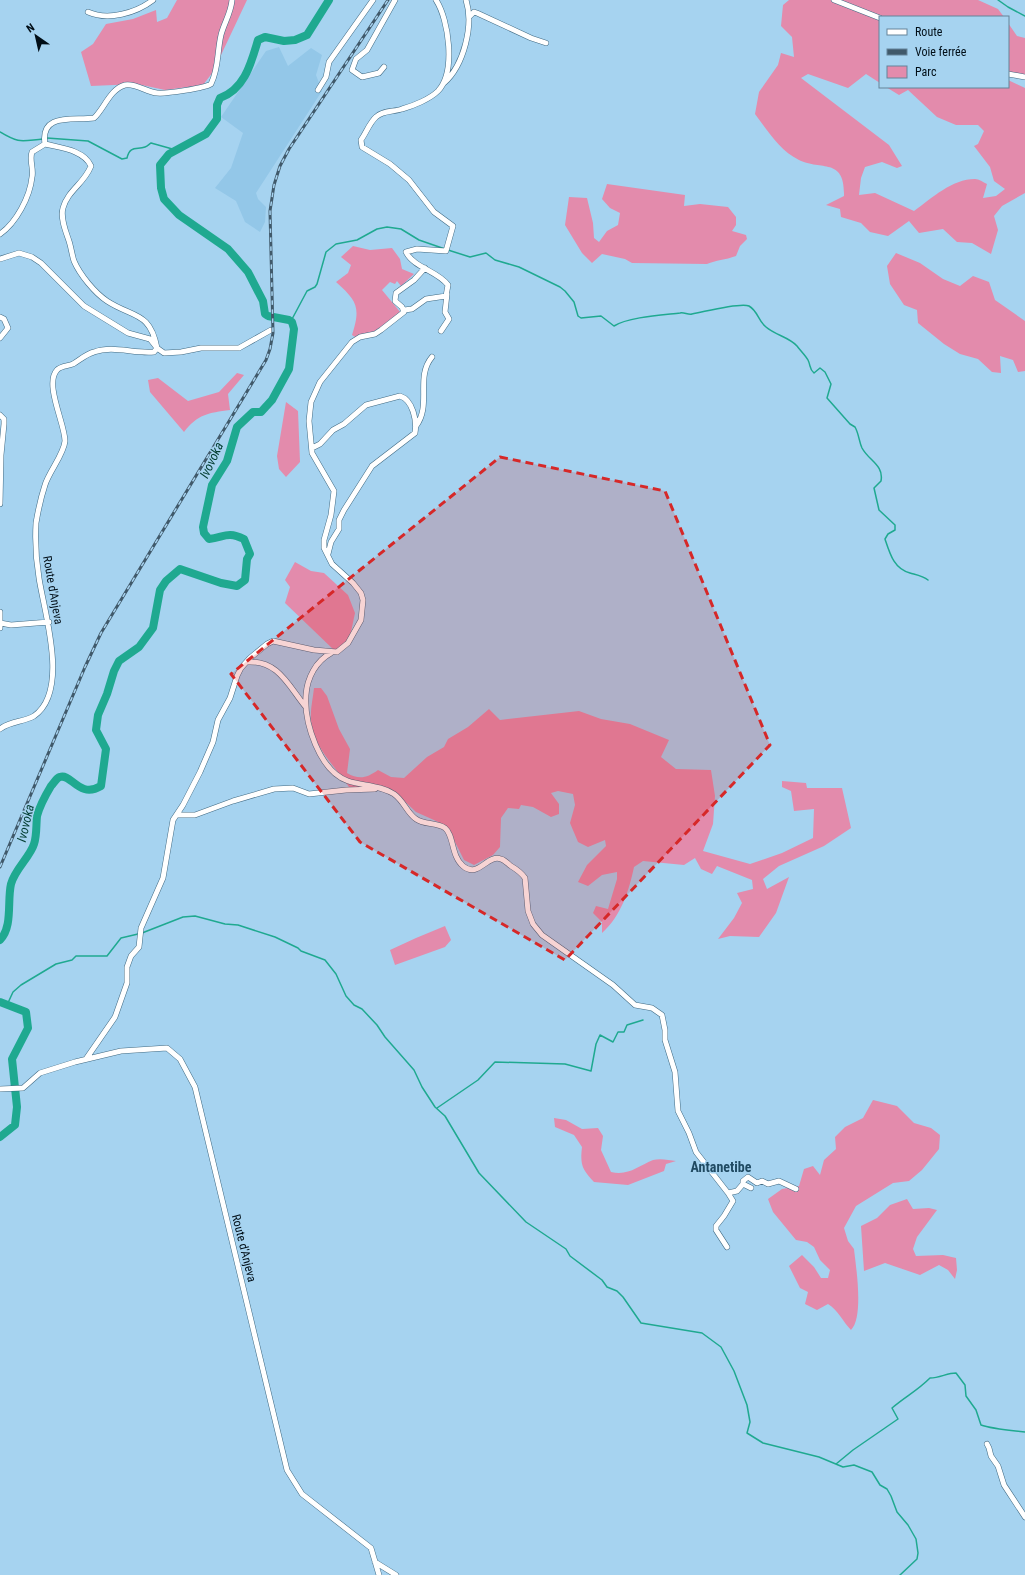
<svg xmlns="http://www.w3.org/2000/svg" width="1025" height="1575" font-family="'Roboto Condensed',sans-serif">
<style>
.built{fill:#93c7e8}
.green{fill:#e38bac}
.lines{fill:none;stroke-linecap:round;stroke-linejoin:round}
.stream{stroke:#1fa990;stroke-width:1.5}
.river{stroke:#1fa990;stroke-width:8}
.minor-casing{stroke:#406a83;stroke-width:6}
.minor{stroke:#fff;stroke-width:5}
.rail-casing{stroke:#40596a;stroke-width:3}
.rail{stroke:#a6d3f0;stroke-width:1.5;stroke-dasharray:4.5;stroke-linecap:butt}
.marked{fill:#d62828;fill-opacity:0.2;stroke:#d62828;stroke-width:3;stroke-dasharray:8 5;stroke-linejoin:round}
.labels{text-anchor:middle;stroke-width:3;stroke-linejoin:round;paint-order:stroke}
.street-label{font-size:12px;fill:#010e17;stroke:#a6d3f0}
.water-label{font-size:13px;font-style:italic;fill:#064035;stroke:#a6d3f0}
.quarter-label{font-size:14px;font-weight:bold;fill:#204a62;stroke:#a6d3f0}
</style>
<rect width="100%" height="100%" fill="#a6d3f0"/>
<!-- built -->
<path class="built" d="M279,47l9,19 23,-18 11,7 -6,20 6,16 -66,102 2,6 8,8 -1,15 -5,10 -15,-10 -9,-21 -21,-13 16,-20 12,-35 -22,-16 45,-66z"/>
<!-- green -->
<path class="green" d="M177,0h70l-34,72 -10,13 -38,5 -28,-6 -46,2 -10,-34 12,-8 13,-20 27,-5 23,-9 1,12 10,-4z
M789,0h189l20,9 6,8h-124v66l-14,-9 -18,14 -40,-14 -7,4 88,67 13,21 -5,2 -15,-6 -17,5 -4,11 -2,17 16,-2 39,18c18,-13 38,-32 61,-32 4,0 8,3 12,5l-4,14 13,-2 9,-7 -11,-8 -4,-14 -16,-21 4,-2 6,-13 -6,-6h-22l-19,-8 -29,-27 -9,5 -13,-8h122v-7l17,8v105l-23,13 -8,10 4,14 -7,24 -19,-11 -15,-1 -14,-13 -24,4 -10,-12 -21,15 -18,-4 -9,-9 -20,-6 -1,-8 -14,-4 18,-9c1,-39 -22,-25 -45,-36 -19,-9 -32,-30 -44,-46l4,-22 19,-27 3,-12 13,4 -2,-20 -11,-11 2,-21z
M1008,23l9,13 8,2v37l-17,-2z
M607,184l78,11 -1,11 16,-2 28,3 8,10v8l-4,6 14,4 1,4 -7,7 -4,10c-11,4 -20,4 -29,8l-75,-1 -7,-4 -23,-5 -10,9 -10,-10 -17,-28 4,-28 18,1 6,25 1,15 5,4 8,-11 11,-6 2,-12 -10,-5 -8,-9z
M353,246l17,4 22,-2 8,11 2,10 12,5 -13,12 -4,-5 -2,3 -5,-2 -8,8 19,23 -30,21 -16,3 -3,-2c9,-28 5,-34 -16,-53l12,-9 3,-8 -10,-8z
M896,253l24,10 23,16 17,7 13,-10 16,6 6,18 30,21v50l-7,1 -5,-12 -13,-4 1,17 -9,-1 -14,-13 -18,-5 -16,-10 -26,-21 -1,-13 -13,-5 -14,-21 -3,-18z
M237,373l7,2 -16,19 2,16c-22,3 -32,4 -46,22l-34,-40 -2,-12 10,-2 30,23 31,-9z
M286,402l12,9 2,51 -14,15 -7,-8 -2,-13z
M295,562l16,9 13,2 24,22 7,18 -4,19 -5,10 -11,9 -50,-48 5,-16 -5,-7z
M314,688h7l6,8 12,33 11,20 -3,24c12,7 20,5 31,-3l13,7 13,1 23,-21 17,-10 4,-8 20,-12 21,-18 11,11 79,-9 22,8 29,5 39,16 -8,17 15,12 35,1 4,26 -2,28 -10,27 47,13 32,-11 31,-15 1,-29 -20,2 -3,-20 -9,-4v-6l24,2 1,5h35l9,40 -27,18 -45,20 -16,13 4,10 22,-12 -13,36 -17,24 -29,-1 -12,3 16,-21 8,-15 -5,-10 16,-4 -1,-9 -35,-14 -5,8 -11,-5 -6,-11 -11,7 -41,-4 -9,6c-5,24 -13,49 -32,66v-11l-9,-9 3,-7 12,3 9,-30v-7l-15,3 -14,11 -10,-4 9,-17 19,-19 -1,-6 -17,7 -10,-5 -8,-19 5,-18 -2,-11 -15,-3 -7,2 8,11v10l-8,3 -18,-10 -12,-2 -2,4 -11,-1 -7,10 -1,29 -7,8 -19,10 -10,-5 -14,-28 -5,-7 -29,-13 -19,-18 -19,-7h-29c-14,-21 -36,-40 -38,-67 -1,-10 2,-22 3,-32z
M445,926l6,14 -6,7 -50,18 -5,-15 26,-12z
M873,1100l24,6 17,17 17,5 9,7 -1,14 -17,21 -13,11 -16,2 -37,23 -12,22 4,13 6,8c2,18 10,68 -3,81 -8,-8 -13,-20 -23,-26l-11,6 -12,-6 3,-12 -8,-4 -11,-22 13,-11 12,12 7,11h7l2,-8 -10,-10 -6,-13 -7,-5 -11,-2 -23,-28 -5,-13 14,-10 17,-3 5,-17 9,-3 7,9 4,-15 12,-11 -1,-12 10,-10 18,-9z
M554,1118l12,2 16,9 16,-1 5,8 -2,14 10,22c18,4 27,-6 42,-12 7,-2 16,0 23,1l-10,3 -2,7 -36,14 -34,-3c-12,-13 -14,-17 -12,-35l-8,-12 -19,-8z
M907,1199l6,10 16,-1 8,2 -20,27 -4,12 3,7 27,-1 13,3 1,12 -2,9 -7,-9 -9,-5 -19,10 -35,-12 -21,8 -3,-45 16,-8 13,-13z"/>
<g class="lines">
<!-- stream -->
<path class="stream" d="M998,0l10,7 17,9
M0,132c20,12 21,9 43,7
M47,138l41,3 34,18 5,-1c3,-13 10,-8 18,-11 3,-1 4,-3 6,-4l25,7
M448,250l22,7 16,-4 9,7 24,7 41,20 5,4 9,11 4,14 3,2 20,-2 13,10c14,-9 49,-11 66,-13 4,-1 8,2 12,1 12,-2 48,-12 57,-8 9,5 9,15 17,21 9,8 23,10 31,19 3,4 9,10 11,14 3,6 1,9 6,13l6,-5 5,4 6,12 -4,14 23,26 5,3c4,7 4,15 7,21 7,13 22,17 19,33l-7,7 5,22 16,15v5l-7,4 -3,5c5,15 9,30 25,34 7,2 13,3 18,7
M291,321l16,-30 8,-4 2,-3 9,-32 10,-8 21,-4 20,-11 10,-2 14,2 18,11 26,9
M142,933l41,-16 12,-1 30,8 13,1 37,12 23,11 3,3 24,9 11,14 10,22 8,9 8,4 15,16 8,12 29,33 8,17 13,20 10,9 34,57 47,49 40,27 4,7 32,24 5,7 10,4 6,6 18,26 61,10 19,14 13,24 13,34 3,17 -3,11 16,10 56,14 24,10 11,-2 18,7 8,13 7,4 4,7 6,16 11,13 8,14 2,14 -1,6 -17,16
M7,1005l6,-13 8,-7 35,-21 16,-4 4,-4h31l14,-18 17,-4
M437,1108l41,-28 17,-18 70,2 26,7 5,-27 4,-9 13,7 5,-10h6l3,-7 16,-5
M836,1464l17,-14 45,-31 -6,-11c14,-12 25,-17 38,-30 10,0 17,-5 26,-5l9,12 1,11 10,14 5,15c8,3 34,6 44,7"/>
<!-- river -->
<path class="river" d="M0,940c13,-13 7,-39 11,-56 4,-15 19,-27 23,-40 3,-9 2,-19 3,-28 3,-11 8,-20 14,-30 3,-3 5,-8 9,-9 11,-4 19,22 41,9l5,-37 -10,-19 2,-15 9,-21 7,-23 5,-10 20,-14 14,-19 7,-38 6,-9 14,-12 41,14 16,3 8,-6 2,-21 3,-5 -6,-15c-17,-8 -19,-2 -35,0l-5,-6 -1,-6 9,-42 15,-24 10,-34 16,-15h8l11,-12 17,-31 5,-40 -2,-7 -3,-2 -21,-4 -3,-2 -2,-13 -15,-29 -20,-23 -49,-34 -15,-16 -3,-11 -1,-23 9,-11 37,-20 11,-15v-14l3,-7c25,-9 31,-35 38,-58l7,-3 19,4 11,-1 12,-5 22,-35
M0,1002l26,10 2,16 -16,31 5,48 -2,18 -15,12"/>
<defs>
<path id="minor" d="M834,0l46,18
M88,12c20,9 48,1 65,-12
M470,16l4,-4 3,1 54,25 15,5
M384,67l-5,6 -17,4 -10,-7 4,-11 11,-9 28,-50
M1008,74l17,3
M444,83c20,-18 30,-58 22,-83
M318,90l8,-13 3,-15 44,-62
M45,144c-5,-32 29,-23 49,-26 10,-9 16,-29 31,-33 11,-2 21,7 32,8 9,1 48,-5 54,-9 8,-16 6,-32 10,-49 3,-12 10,-22 11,-35
M0,234c16,-11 30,-37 32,-57 2,-8 -3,-17 0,-25l13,-8
M0,259l19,-6 13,4 9,6 43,43 44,27 22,6 7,9 7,5 17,-1 20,-4h38l32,-18
M404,310l8,-1 14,-10 20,-3 2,-11c-10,-14 -34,-17 -42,-33l11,-3 29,2 7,-25 -19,-14 -25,-32 -19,-16 -28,-17 -1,-7c5,-7 9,-18 15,-23 7,-7 18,-5 26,-8 11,-3 28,-10 36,-18 18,-19 11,-71 -2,-91
M0,317l4,2 4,9 -8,10
M441,331l8,-12 -4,-7 2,-18
M0,415l4,4v5l-3,31 -1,49
M416,426c16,-21 -1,-49 16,-69
M312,448l8,-4 13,-14 11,-6 22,-19 34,-9c13,4 17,25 15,37l-43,33 -28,44 -5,10v9l-8,13 -3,12
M0,612v16
M0,623l11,2 38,-3
M331,653c-15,8 -24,25 -25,42 -2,27 13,76 42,86 15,5 32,4 46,13 10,7 13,19 22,25 8,6 20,3 29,9 9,7 6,28 18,38 15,13 24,-12 38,-7 4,1 7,5 10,7 5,3 10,6 14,12l3,33 5,13 9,11 71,50 22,20 17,3 10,7 3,15v10l10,32 3,39 11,22 7,19 32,41 9,-2 6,-7 8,4
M247,662c31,-2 41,23 58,44
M0,729c10,-8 24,-7 34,-13 36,-25 10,-104 5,-138 -3,-18 -4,-37 -3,-55 2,-12 5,-26 9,-38 4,-13 19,-31 20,-44 0,-17 -21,-57 -8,-71 3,-4 11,-4 16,-6 7,-4 13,-10 21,-12 19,-7 40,2 60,0l3,-4c-7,-37 -24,-30 -50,-47 -12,-8 -27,-26 -33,-40 -2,-6 -3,-14 -5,-20 -3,-9 -9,-23 -6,-33 5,-18 21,-24 28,-42 -7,-16 -30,-18 -46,-22
M177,815h18l38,-14 41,-12 19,-1 16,6 37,-4 29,-1
M86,1059l29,-42 12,-34v-16l4,-11 8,-9 2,-19 22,-50 10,-58 10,-15 17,-33 13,-30 5,-22 12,-22 7,-22 4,-8 9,-10 17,-14 6,-3 41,9 23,2 11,-9 13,-23 2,-20 -2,-7 -8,-10 -21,-19 -8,-16v-8l7,-25 3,-24 -22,-38 -3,-32 2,-19 9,-20 32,-40 8,-5 15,-3 6,-4 23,-18 -2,-5 -7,-6 1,-8 18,-13 11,-12
M0,1089l23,-1 17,-15 35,-11 46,-11 46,-3 13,11 15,28 92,383 15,24 69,54 8,27
M743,1184v-3l5,-4 9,6 5,-2 6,3 11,-3 17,8
M727,1247l-11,-17v-4l8,-10 9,-15 -5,-8
M987,1444l2,4 2,8 7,10 6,19 21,32
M375,1562l21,13"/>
</defs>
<!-- minor casing -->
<use href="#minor" class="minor-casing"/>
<!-- minor -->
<use href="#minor" class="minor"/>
<defs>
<path id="rail" d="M0,867l85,-200 16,-34 165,-273 4,-11 3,-16 -3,-122 4,-26 6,-19 9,-17 99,-149"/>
</defs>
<!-- rail casing -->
<use href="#rail" class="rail-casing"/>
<!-- rail -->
<use href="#rail" class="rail"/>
</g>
<!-- marked area -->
<path class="marked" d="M500,457l165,34 105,254 -205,215 -205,-118 -129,-168z"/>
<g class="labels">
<!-- street labels -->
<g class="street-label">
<text transform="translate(53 590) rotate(80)" y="4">Route d'Anjeva</text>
<text transform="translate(244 1248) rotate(76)" y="4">Route d'Anjeva</text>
</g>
<!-- water labels -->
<g class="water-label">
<text transform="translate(211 460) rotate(-65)" y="5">Ivovoka</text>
<text transform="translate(25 823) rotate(-77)" y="5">Ivovoka</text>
</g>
<!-- quarter labels -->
<g class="quarter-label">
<text x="721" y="1172">Antanetibe</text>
</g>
</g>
<!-- legend -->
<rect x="879" y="16" width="130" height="72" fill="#a6d3f0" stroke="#648499"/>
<rect x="887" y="29" width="20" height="6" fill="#ffffff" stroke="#648499"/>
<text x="915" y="36" font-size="12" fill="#010e17">Route</text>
<rect x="887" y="49" width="20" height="6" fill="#40596a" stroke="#648499"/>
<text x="915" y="56" font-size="12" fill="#010e17">Voie ferrée</text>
<rect x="887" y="66" width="20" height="12" fill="#e38bac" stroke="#648499"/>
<text x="915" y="76" font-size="12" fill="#010e17">Parc</text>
<!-- north arrow -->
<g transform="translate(36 36) rotate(326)" stroke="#a6d3f0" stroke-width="3" paint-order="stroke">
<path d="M0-3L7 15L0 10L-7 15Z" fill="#010e17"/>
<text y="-6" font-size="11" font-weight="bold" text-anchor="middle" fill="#010e17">N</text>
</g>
</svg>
